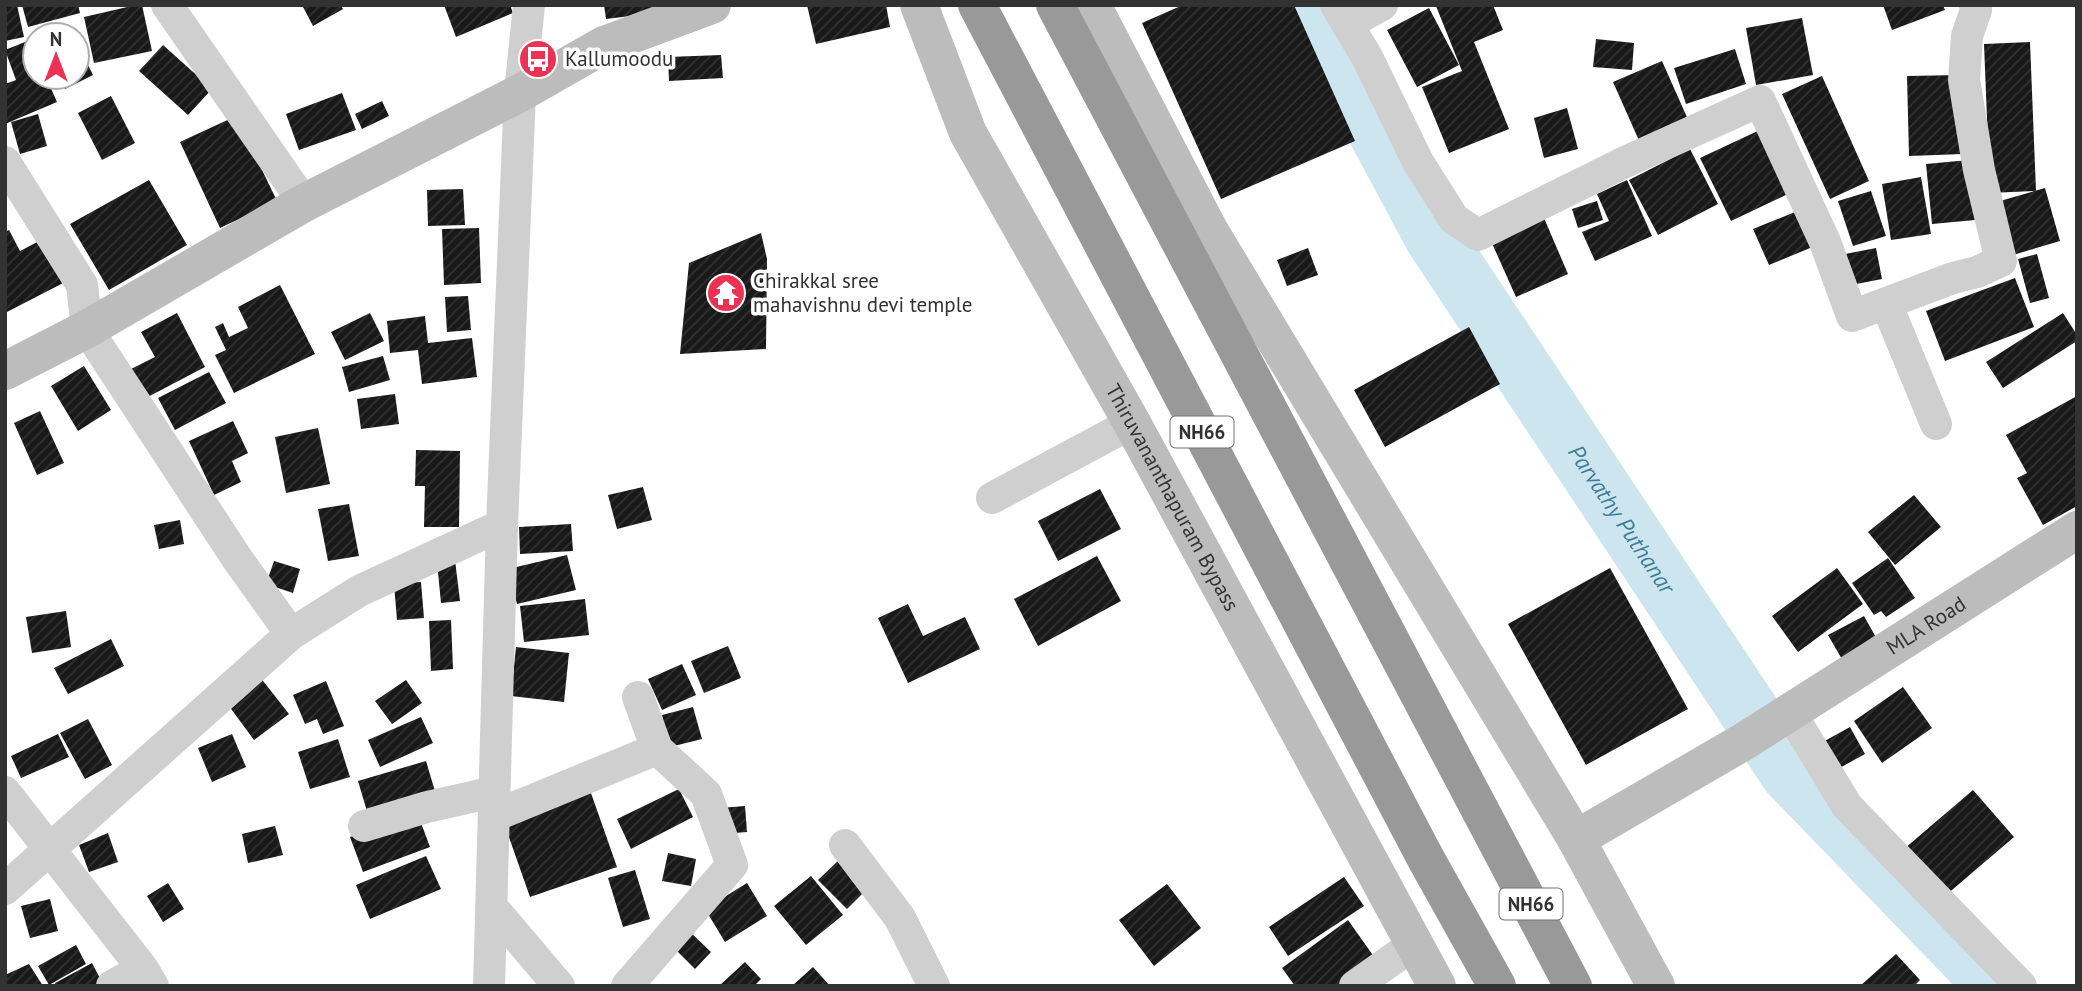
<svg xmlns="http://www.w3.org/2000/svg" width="2082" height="991" font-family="'PT Sans',sans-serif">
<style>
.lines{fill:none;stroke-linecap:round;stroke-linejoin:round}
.river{stroke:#cde5ee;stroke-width:60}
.building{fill:url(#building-hatch)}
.street{stroke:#cfcfcf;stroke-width:32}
.secondary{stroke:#bcbcbc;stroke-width:38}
.highway{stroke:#999;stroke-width:38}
.labels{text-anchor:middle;stroke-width:7;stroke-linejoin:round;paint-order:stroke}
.shield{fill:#fff;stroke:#707070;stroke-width:2}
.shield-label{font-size:19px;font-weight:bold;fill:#323232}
.poi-label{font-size:21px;fill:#323232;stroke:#fff;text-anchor:start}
.street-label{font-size:21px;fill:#323232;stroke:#fff}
.water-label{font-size:23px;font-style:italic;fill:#3c7d98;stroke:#fff}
</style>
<defs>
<pattern id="building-hatch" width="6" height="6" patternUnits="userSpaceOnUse" patternTransform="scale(1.75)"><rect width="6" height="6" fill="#191919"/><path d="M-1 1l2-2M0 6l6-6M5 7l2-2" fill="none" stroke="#323232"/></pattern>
</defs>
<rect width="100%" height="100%" fill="#fff"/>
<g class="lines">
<!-- river -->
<path class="river" id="s1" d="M1310,5l125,233 355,535 206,213"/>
</g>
<!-- building -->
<path class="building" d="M5,5h12l7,32 -19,4z
M22,5h56l2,8 -52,14z
M136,5h6l10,46 -58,12 -10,-46z
M302,5h38l3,4 -30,17z
M444,5h66l3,8 -57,24z
M604,5h92v3l-90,11z
M807,5h79l4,22 -74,17z
M1183,5h111l61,136 -134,58 -79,-176z
M1493,5l10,25 -29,12 35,87 -60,24 -27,-66 40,-16 -26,-65z
M1883,5h60l2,5 -53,20z
M1429,8l30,57 -42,22 -30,-57z
M1802,18l11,57 -57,10 -10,-57z
M1596,39l38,4 -2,27 -39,-3z
M30,40l5,11v26h11l11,25 -52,22v-40l11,-4 -11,-30z
M2030,42l6,149 -46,2 -6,-149z
M77,43l16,32 -28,14 -7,-12h19z
M163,45l49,44 -24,26 -49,-44z
M1735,49l11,35 -60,20 -12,-36z
M721,55l2,23 -54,3 -1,-24z
M1662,61l28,63 -49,21 -28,-63z
M1960,75l3,79 -54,2 -2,-80z
M1822,76l47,105 -39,18 -48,-105z
M342,93l14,37 -57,20 -13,-36z
M111,96l24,47 -33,17 -24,-47z
M382,101l7,15 -27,13 -7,-15z
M1567,108l11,41 -34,9 -10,-40z
M38,114l9,32 -27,8 -9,-32z
M236,116l41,85 -57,27 -40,-86z
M1762,129l30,63 -61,29 -31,-63z
M1690,149l28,55 -60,31 -29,-55z
M1969,160l6,60 -43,4 -6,-60z
M1921,177l10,57 -40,6 -9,-56z
M149,180l38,65 -78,45 -39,-66z
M1627,180l25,56 -57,25 -13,-29 27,-11 -12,-27z
M2045,188l15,53 -47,14 -20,-52z
M463,189l2,36 -37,1 -1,-36z
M1871,191l15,45 -33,10 -15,-45z
M1597,201l6,19 -25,8 -6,-19z
M1800,210l15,36 -46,19 -16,-36z
M1544,218l24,56 -52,23 -25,-56z
M479,228l2,55 -37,2 -2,-56z
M9,230l11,21 25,-13 22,43 -62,32v-81z
M761,233l6,26 -1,90 -86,5 9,-91z
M1308,248l10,27 -31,11 -10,-26z
M1876,248l6,31 -36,7 -6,-31z
M2037,254l12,44 -19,5 -12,-44z
M2015,278l19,49 -89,34 -19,-50z
M280,285l35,69 -81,39 -19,-38 11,-5 -11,-23 8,-4 6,14 19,-9 -10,-21z
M468,296l3,34 -24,2 -2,-35z
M177,313l28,54 -63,33 -15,-29 28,-14 -14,-25z
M370,313l14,28 -39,19 -14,-28z
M2063,313l14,22v6l-74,47 -17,-26z
M425,316l3,27 44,-5 5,39 -55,7 -4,-34 -28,3 -3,-32z
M1469,327l31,57 -115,63 -31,-57z
M383,356l7,24 -41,12 -7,-25z
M84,366l27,44 -33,21 -27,-45z
M209,372l17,31 -51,27 -17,-32z
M395,394l4,30 -38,5 -4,-30z
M2077,396v110l-34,19 -26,-47 10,-5 -21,-38z
M40,411l24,52 -27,12 -23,-52z
M233,421l15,32 -16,8 9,21 -27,13 -25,-54z
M318,428l12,56 -44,9 -11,-56z
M416,450l44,1 -1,76h-35l1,-41h-10z
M643,487l9,33 -35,9 -9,-34z
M1100,489l21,40 -63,32 -20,-40z
M1914,495l27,32 -46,38 -27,-33z
M349,504l10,52 -31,5 -10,-52z
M180,520l4,24 -25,5 -5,-24z
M571,524l2,27 -53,3 -1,-27z
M567,555l9,35 -59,14 -9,-35z
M1097,556l24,45 -83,45 -24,-47z
M1888,558l27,40 -29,19 -5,-6 -7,4 -22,-32z
M455,560l5,41 -19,2 -4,-41z
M274,561l26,8 -7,24 -27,-9z
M1610,568l78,141 -102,56 -78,-141z
M1837,568l26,36 -65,48 -26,-36z
M421,582l3,36 -27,2 -3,-36z
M585,599l4,36 -65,7 -4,-36z
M908,604l15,32 42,-19 15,32 -72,34 -30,-65z
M66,611l5,36 -39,6 -6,-36z
M1864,616l14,25 -35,20 -15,-26z
M451,620l2,49 -22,2 -2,-50z
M111,639l13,27 -56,28 -14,-26z
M728,646l13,32 -37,15 -13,-32z
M516,647l53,6 -5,49 -53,-6z
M682,664l14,31 -34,15 -14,-31z
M260,677l29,37 -35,26 -28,-38z
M406,680l16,23 -30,21 -17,-23z
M326,681l18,45 -21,8 -6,-15 -12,5 -12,-29z
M1903,687l29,41 -50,35 -28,-42z
M693,707l9,32 -32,8 -8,-32z
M421,717l12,26 -53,24 -12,-27z
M88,719l24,46 -27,14 -25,-46z
M1850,727l15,27 -29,16 -15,-27z
M58,734l11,23 -48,21 -10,-22z
M232,734l14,33 -34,15 -14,-34z
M338,739l12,38 -40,12 -12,-37z
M426,761l11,37 -68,20 -11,-37z
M679,789l14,28 -62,32 -14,-30z
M1973,790l41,47 -69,59 -41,-47z
M591,793l26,74 -87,30 -26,-74z
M745,806l2,26 -25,2 -2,-26z
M417,812l13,35 -67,25 -13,-35z
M275,826l8,29 -35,8 -6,-29z
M108,833l10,29 -29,10 -10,-27z
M668,853l28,6 -5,27 -29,-5z
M426,856l15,33 -71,30 -14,-34z
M839,860l28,29 -20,20 -29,-29z
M635,870l15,49 -27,8 -15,-49z
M811,876l32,39 -37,30 -32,-39z
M1344,877l20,29 -76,50 -19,-29z
M168,883l16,26 -21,13 -16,-26z
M747,883l20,33 -42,26 -20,-33z
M1167,884l34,44 -47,38 -35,-46z
M50,899l8,32 -28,7 -9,-32z
M1348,920l29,41 -34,25h-48l-13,-18z
M687,929l24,23 -16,17 -24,-24z
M76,945l10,19 -37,21 -11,-19z
M1896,954l24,26 -6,6h-54z
M745,962l16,17 -7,7h-35z
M92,963l10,19 -6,4h-40l-1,-3z
M29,964l14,22h-38v-11z
M813,967l17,19h-38z"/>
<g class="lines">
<!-- street -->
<path class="street" d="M167,5l137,198
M1336,5l31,52 51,105 36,57 24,16 147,-73 135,-61 65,141 27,74 101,-38 24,-6 24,-11 -22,-91 -15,-90 3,-44 9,-26 -1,-5
M1347,24l35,-19
M5,162l77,123 5,44 151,231 53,74
M1886,303l50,121
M992,498l140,-75
M1790,712l57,94 174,180
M5,792l138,177 10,17
M494,816l163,-67
M364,826l63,-19 67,-15
M845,845l55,73 34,68
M5,889l286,-255 68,-43 143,-66
M491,906l68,80
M112,986l31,-17
M489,986l13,-461 18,-432 9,-88
M627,986l105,-121 -26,-71 -49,-45 -19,-52
M1355,986l59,-42"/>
<!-- secondary -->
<g class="secondary">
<path id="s2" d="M919,5l49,128 164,290 305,563"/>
<path d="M1092,5l117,225 367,609 80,147"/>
<path d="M5,371l82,-42 217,-126 216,-110 84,-48 108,-40"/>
<path id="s3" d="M1576,839l167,-97 334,-212"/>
</g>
<!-- highway -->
<path class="highway" d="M977,5l449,854 71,127
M1055,5l518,981"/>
</g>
<!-- icons -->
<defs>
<symbol id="bus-disc" viewBox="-11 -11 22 22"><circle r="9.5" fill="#eb3252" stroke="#fff"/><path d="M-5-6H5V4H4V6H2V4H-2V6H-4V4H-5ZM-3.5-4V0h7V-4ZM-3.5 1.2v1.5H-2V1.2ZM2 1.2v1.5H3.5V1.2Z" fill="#fff"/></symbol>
<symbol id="temple-disc" viewBox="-11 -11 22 22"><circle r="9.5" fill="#eb3252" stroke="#fff"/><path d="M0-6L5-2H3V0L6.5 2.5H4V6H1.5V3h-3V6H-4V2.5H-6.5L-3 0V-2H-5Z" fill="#fff"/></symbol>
</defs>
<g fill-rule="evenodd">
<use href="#bus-disc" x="516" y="37" width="44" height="44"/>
<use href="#temple-disc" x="704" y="271" width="44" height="44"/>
</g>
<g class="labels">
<!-- shield labels -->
<g class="shield">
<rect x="1170.5" y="416.5" width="63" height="31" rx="5"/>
<rect x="1499.5" y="888.5" width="63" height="31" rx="5"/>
</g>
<g class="shield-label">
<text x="1202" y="439">NH66</text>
<text x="1531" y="911">NH66</text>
</g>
<!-- poi labels -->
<g class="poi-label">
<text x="565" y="66">Kallumoodu</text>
<text x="753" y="288">Chirakkal sree<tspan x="753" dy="24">mahavishnu devi temple</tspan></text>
</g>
<!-- street labels -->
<g class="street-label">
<text dy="7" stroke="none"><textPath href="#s2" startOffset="555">Thiruvananthapuram Bypass</textPath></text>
<text dy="7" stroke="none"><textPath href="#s3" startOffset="410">MLA Road</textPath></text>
</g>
<!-- water labels -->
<g class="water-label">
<text dy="8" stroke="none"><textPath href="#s1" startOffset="602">Parvathy Puthanar</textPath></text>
</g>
</g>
<!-- border -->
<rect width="2082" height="991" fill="none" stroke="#323232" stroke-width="14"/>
<!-- north arrow -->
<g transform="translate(56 56)"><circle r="33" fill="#ffffff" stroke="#adadad" stroke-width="2"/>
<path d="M0-5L12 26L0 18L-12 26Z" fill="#eb3252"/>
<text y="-10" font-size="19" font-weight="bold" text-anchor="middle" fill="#323232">N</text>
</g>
</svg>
